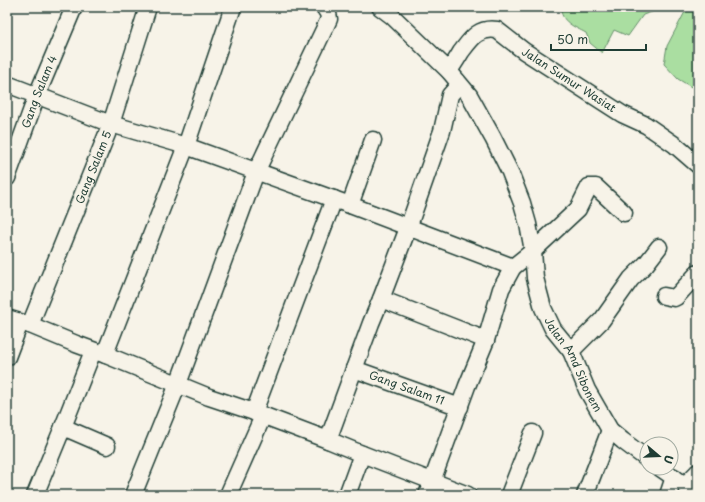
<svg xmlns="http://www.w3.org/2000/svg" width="705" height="502" font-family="'Playpen Sans',sans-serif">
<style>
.green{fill:#aadea1;stroke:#648e6a}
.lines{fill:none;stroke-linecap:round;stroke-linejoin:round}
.minor-casing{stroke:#1f3d34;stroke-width:19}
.minor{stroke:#f7f3e8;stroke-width:16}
.labels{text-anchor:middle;stroke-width:3.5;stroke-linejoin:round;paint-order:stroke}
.street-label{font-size:11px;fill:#1f3d34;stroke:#f7f3e8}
</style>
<rect width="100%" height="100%" fill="#f7f3e8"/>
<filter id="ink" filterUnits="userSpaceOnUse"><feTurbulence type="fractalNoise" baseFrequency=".025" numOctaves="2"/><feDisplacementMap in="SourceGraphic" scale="8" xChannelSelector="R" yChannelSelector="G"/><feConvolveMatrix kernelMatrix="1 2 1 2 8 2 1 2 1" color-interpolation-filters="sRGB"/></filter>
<g filter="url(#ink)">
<!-- green -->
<path class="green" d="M561,7h102l-3,2 -17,6 -15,21 -14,-6 -12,23 -12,-10 -4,-10c-11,-6 -26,-11 -25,-26z
M681,7h17v84l-20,-12 -14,-15 3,-18 19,-36z"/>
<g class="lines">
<defs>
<g id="minor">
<path id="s1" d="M380,7l12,9 57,55 20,24 24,43 17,34 12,31 6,21 5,27 2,27 8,30 10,21 18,22 16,39 23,40 13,11 24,18"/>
<path id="s2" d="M449,71c4,-6 8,-12 12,-19 10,-13 17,-25 36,-22l27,21 98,63 24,11 29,20 23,20"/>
<path d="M7,84l104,40 75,22 164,59 163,62 20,-16 45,-42 11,-22h7l28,26"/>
<path id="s3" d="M7,178l30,-83 37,-88"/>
<path d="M350,205l23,-65"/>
<path d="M664,296l10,2 2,-1 22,-24"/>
<path d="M381,299l105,41"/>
<path d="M7,318l23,7 46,19 30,11 103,42 45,15 74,28 34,14 106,41"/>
<path id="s4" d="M30,325l81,-201 37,-117"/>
<path d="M571,351l31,-31 29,-41 15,-15 13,-17"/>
<path d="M106,355l2,-9 78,-200 47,-139"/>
<path d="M7,357l13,-34"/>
<path id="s5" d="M354,369l106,38"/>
<path d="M254,412l80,-213"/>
<path d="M63,427l44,19"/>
<path d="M328,440l43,-117 10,-24 27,-71 34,-97 8,-36 9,-10"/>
<path d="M660,468l25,17 10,10"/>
<path d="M685,485l13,-13"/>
<path d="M35,495l28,-68 30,-76"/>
<path d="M133,495l45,-111 78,-212 73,-153 -1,-6 -4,-6"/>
<path d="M228,495l35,-79"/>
<path d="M347,495l15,-41"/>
<path d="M427,495l40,-109 19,-46 15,-51 12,-22"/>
<path d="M509,495l24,-62"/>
<path d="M585,495l25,-65"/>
<path d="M668,495l6,-18"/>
</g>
</defs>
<!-- minor casing -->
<use href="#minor" class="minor-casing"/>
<!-- minor -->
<use href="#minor" class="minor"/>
</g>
</g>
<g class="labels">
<!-- street labels -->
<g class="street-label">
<text dy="4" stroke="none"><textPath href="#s2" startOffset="155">Jalan Sumur Wasiat</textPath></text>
<text dy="4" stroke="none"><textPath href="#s3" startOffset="92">Gang Salam 4</textPath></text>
<text dy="4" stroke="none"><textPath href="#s4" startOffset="170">Gang Salam 5</textPath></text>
<text dy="4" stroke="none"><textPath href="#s1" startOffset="418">Jalan Amd Sibonem</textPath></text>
<text dy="4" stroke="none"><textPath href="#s5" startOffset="56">Gang Salam 11</textPath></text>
</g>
</g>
<!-- margin -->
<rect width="705" height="502" fill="none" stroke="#f7f3e8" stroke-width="24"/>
<rect x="12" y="12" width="681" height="478" fill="none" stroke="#1f3d34" stroke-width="1.5" filter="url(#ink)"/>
<!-- north arrow -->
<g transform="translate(659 456) rotate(109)"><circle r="19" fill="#f7f3e8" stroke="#a1aaa0"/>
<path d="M0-3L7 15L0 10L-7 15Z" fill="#1f3d34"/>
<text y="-6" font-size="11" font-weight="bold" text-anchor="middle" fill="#1f3d34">U</text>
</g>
<!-- scale -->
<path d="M551 44v6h95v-6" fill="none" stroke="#1f3d34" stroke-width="2"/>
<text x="557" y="44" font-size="12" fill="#1f3d34" stroke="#f7f3e8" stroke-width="3" paint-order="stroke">50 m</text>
</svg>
